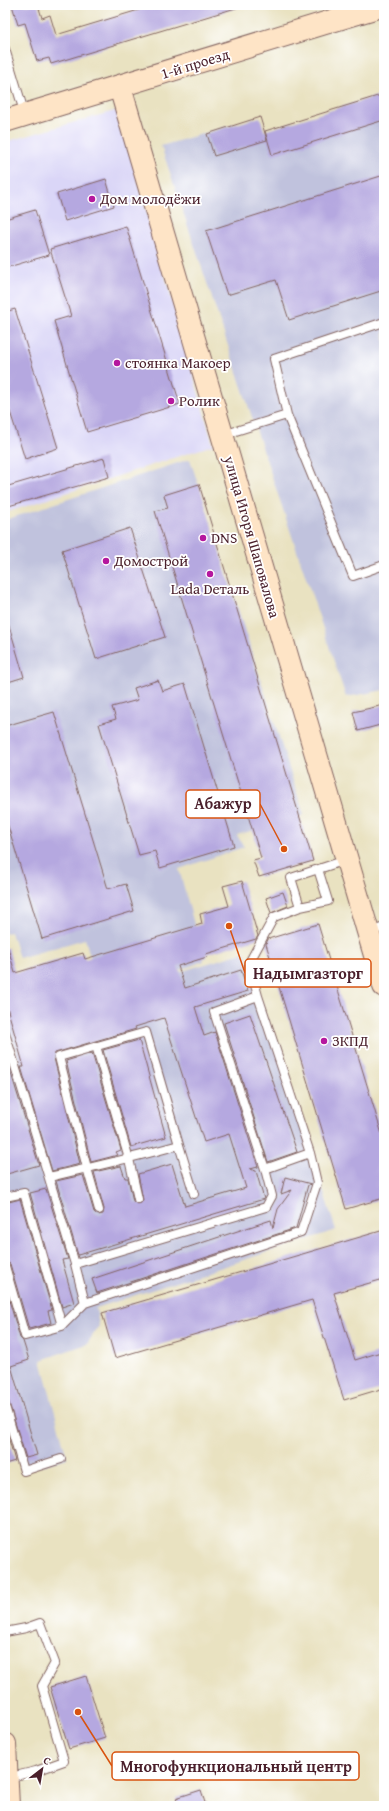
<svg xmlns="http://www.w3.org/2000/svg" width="389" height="1811" font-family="'Gentium Book Plus',serif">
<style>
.built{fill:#dad6f7}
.industrial{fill:#c0c2dd}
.building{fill:#b5a8e0}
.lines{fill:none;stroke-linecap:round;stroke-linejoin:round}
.lane-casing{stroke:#826360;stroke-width:10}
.secondary-casing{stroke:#826360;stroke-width:24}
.lane{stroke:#fff;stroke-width:8}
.secondary{stroke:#fee4c6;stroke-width:22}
.poi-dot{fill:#b5179e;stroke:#fff;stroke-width:1.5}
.labels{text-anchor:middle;stroke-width:3.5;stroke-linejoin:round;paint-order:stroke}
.street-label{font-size:15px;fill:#4a1f2b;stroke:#fff}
.poi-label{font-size:15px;fill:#4a1f2b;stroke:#fff;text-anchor:start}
.leader{fill:none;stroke:#d8530f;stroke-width:1.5}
.callout-dot{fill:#d8530f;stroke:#fff;stroke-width:1.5}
.callout{fill:#fff;stroke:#d8530f;stroke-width:1.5}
.callout-label{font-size:16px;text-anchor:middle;font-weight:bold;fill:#4a1f2b}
</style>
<rect width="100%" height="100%" fill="#fff"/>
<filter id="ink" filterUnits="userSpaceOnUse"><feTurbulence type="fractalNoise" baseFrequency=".025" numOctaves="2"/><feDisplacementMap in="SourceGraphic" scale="8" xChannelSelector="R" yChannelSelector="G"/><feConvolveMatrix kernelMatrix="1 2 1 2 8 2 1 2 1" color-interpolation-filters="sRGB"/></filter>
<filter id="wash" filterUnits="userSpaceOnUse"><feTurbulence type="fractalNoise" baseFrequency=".012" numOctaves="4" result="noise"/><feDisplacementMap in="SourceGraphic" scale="16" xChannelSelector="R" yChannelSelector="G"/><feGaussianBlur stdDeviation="0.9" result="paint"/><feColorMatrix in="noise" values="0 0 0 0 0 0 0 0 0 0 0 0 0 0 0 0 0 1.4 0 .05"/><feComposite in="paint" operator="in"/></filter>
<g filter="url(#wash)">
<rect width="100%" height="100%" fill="#e9e2c1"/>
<!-- built -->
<path class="built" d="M118,110l95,335 -208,68v-371z"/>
<!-- industrial -->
<path class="industrial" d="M384,94v596l-38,7 -185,-551 99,-29 4,14z
M190,459l114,356 -67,20 7,12 -65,22 25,92 -48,18 89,-27 91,278 -240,78 3,18 -12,18 -46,16 26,98 -43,13 -19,-65v-342l13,-5 -11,-34 95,-29 -17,-57 -66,19 -8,-26 -6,1v-413z"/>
<g id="blocks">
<!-- building -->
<path class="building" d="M12,5h26l4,13 8,-3 6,20 99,-30h83l1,2 -188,57 -2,-6 -12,3 -12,-38 -7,2z
M384,94v26l-112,35 -7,-24z
M260,117l7,23 -53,16 -7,-22z
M384,175v115l-95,30 -13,-40 -49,15 -21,-64z
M106,179l8,27 -49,15 -8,-27z
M35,210l14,45 -44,13v-49z
M126,226l54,178 -93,28 -33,-111 17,-5 -21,-67z
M15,309l43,139 -33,11 -20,-63v-84z
M104,458l5,19 -104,30v-20z
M199,484l114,377 -54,16 -6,-17 8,-2 -106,-347 13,-3 -4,-13z
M130,528l35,109 -69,22 -34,-109z
M5,622h3l16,55 -19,6z
M158,680l4,11 23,-7 49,162 -74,22 -5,-17 -16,4 -40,-131 17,-5 -4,-12 26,-7 -4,-12z
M384,705v19l-26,7 -5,-19z
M54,712l54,177 18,-5 8,27 -92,28 -37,-123v-90z
M242,881l16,55 -2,3 -50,15 1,3 -29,9 7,22 56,-18 7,21 -53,16 9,29 11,-4 43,135 -8,2 6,2 8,28 -186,56 -22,-74 27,-6 11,37 4,3 5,-1 1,-5 -10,-37 27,-6 4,12h3l5,23 4,3 4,-1 2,-3 -5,-26 34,-10 13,42 61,-18 -17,-54 -25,8 -40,-124 -29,9 1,2 -81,24 -1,5 26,106 -28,7 -31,-104h3l-19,-67v-52h3l7,25 68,-20 2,6 117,-35 -2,-10 29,-8 -6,-20z
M283,892l5,14 -17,7 -5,-15z
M318,924l66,217v57l-38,11 -80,-265 2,-5z
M250,1014l47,138 -29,10 -44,-139z
M139,1040l27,97 -35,10 -28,-97z
M92,1053l29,97 -5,2 2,3 -27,7 -25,-101z
M10,1070l29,95 -32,9 -2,-9v-93z
M285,1177l26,7 -3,1 -12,43 -199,65 -5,-14 179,-59 2,8 5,-19 14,-19 -11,4z
M46,1189l22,70 -6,1 12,43 -12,4 -32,-114z
M20,1199l32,111 -4,1 3,12 -22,6 -19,-65 -5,-3v-58z
M384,1230v49l-50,14 21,67 29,-9v37l-40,12 -32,-100 -197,58 -13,-45z
M5,1286l15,52 3,3 6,19 -18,6 26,89 -11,3 -21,-68z
M5,1426l10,35 -10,3z
M86,1676l19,62 -36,11 -19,-62z
M201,1790l5,16h-28l-2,-8z"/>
</g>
</g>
<g filter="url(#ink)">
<use href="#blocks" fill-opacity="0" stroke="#826360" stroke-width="1"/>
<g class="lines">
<defs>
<path id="lane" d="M5,49l20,66
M384,322l-110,37 13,56 66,161 31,-11
M223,435l64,-20
M300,907l28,-6 -10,-32
M370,932l14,-5
M5,1033l70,231 191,-57 6,-11 -7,-27 -51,-157 44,-16 -9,-33 25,-46 26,-10 -9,-29 55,-18
M96,1046l33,113 9,40
M179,1145l15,49
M265,1169l45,-16
M49,1177c44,-10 87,-20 130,-32l-33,-113 -87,25 28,111 12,42
M5,1197l19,-4 38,133
M75,1264l10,39
M5,1266l20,70 37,-10 23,-23 216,-71 16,-49 -7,-30 -52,-157
M5,1406l19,65 37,-12
M5,1632l21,-4 14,-5 15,40 -13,23 22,75 -28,10 -29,7"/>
<path id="secondary" d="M120,87l264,899
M5,121l379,-116
M5,1744l3,62"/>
</defs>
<!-- lane casing -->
<use href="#lane" class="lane-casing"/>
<!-- secondary casing -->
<use href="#secondary" class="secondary-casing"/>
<!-- lane -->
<use href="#lane" class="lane"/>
<!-- secondary -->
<use href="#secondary" class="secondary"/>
</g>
</g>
<!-- markers -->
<g class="poi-dot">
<circle cx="92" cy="199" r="4"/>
<circle cx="117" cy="363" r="4"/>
<circle cx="171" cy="401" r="4"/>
<circle cx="203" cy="538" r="4"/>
<circle cx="106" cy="561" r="4"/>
<circle cx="210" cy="574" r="4"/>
<circle cx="324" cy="1041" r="4"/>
</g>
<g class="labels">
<!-- street labels -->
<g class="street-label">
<text transform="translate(195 64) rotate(-17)" y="5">1-й проезд</text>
<text transform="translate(252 537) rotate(74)" y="5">улица Игоря Шаповалова</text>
</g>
<!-- poi labels -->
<g class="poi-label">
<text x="100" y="204">Дом молодёжи</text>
<text x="125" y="368">стоянка Макоер</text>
<text x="179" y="406">Ролик</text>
<text x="211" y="543">DNS</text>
<text x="114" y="566">Домострой</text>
<text x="210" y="594" text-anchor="middle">Lada Dеталь</text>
<text x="332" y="1046">ЗКПД</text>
</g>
</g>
<!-- callouts -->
<path class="leader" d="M284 849L260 804M229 926L245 973M78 1712L112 1766"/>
<g class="callout-dot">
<circle cx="284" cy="849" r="4"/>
<circle cx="229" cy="926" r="4"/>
<circle cx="78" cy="1712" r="4"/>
</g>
<g class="callout">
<rect x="186" y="790" width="74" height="28" rx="4"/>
<rect x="245" y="959" width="126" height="28" rx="4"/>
<rect x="112" y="1752" width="247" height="28" rx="4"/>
</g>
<g class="callout-label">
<text x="223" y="809">Абажур</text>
<text x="308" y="979">Надымгазторг</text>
<text x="236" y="1772">Многофункциональный центр</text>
</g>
<!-- margin -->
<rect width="389" height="1811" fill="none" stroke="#fff" stroke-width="20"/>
<!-- north arrow -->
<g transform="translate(42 1769) rotate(31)" stroke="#ffffff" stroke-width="3" paint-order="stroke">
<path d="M0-3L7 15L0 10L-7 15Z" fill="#4a1f2b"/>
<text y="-6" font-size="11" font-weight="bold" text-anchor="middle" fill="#4a1f2b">С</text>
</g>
</svg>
